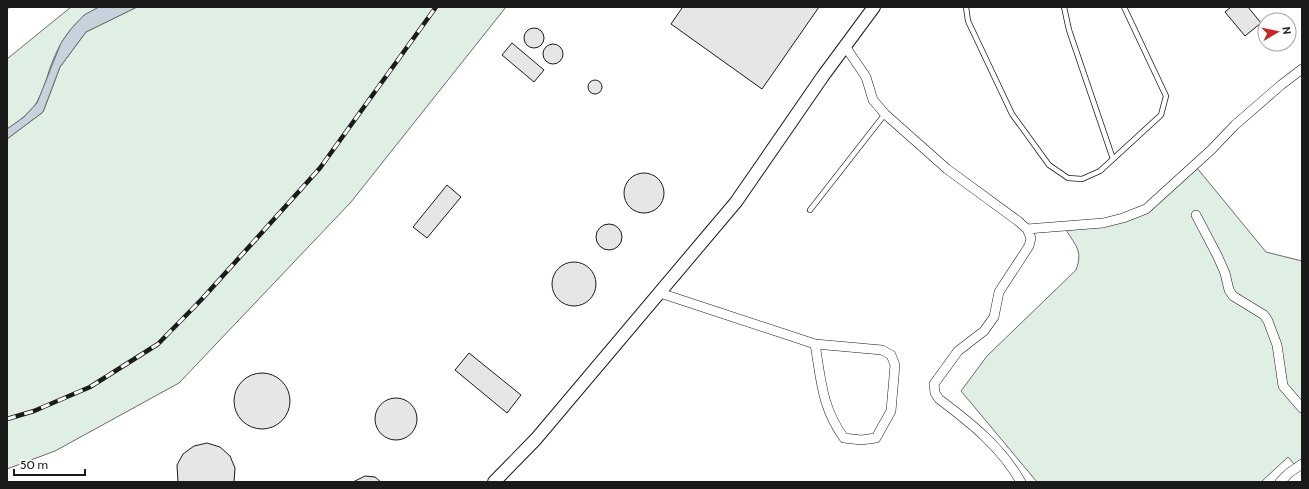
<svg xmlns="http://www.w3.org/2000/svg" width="1309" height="489" font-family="Cabin,sans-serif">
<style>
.green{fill:#e0efe3;stroke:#6a6a6a}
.water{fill:#c6d2dc;stroke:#6a6a6a}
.building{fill:#e6e6e6;stroke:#1a1a1a}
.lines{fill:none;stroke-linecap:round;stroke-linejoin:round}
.lane-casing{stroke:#1a1a1a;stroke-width:6}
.street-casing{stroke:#1a1a1a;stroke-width:10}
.secondary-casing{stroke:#1a1a1a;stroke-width:14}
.lane{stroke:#fff;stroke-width:4.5}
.street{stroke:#fff;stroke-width:9}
.secondary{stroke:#fff;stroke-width:12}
.rail-casing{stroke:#1a1a1a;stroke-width:4.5}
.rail{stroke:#fff;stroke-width:3;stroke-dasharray:9;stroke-linecap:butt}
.power{stroke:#c62828;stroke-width:1;stroke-dasharray:14 3 2 3;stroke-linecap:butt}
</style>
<rect width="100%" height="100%" fill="#fff"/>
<!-- green -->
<path class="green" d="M71,7h28c-27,14 -40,35 -50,64 -3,10 -7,22 -12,31 -7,11 -19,20 -30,27v-70z
M137,7h369l-155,195 -172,181 -124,68 -48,18v-330l36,-27 17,-45 26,-35z
M1197,168l69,84 36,9v198l-8,5 -6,-7 -27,25h-224l-76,-91 26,-35 89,-86c7,-19 0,-24 -10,-40l34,-3 48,-14z"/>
<!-- water -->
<path class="water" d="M99,7h38l-51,25 -26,35 -17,45 -36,27v-10l17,-12 13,-14 24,-60 10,-14 13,-14z"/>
<!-- building -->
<path class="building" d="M680,7h139l-57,82 -91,-65 11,-16z
M1231,7h17l13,16 -16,13 -20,-24z
M524 38a10 10 0 1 1 20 0a10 10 0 1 1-20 0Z
M512,43l32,27 -10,12 -32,-27z
M543 54a10 10 0 1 1 20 0a10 10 0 1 1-20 0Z
M588 87a7 7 0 1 1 14 0a7 7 0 1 1-14 0Z
M624 193a20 20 0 1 1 40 0a20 20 0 1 1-40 0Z
M447,185l14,12 -34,41 -14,-11z
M596 237a13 13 0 1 1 26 0a13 13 0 1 1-26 0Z
M552 284a22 22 0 1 1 44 0a22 22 0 1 1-44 0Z
M469,353l52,42 -14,18 -52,-43z
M234 401a28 28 0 1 1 56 0a28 28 0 1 1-56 0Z
M375 419a21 21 0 1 1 42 0a21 21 0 1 1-42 0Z
M207,443l13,4 10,9 5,12 -1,14h-56l-1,-17 6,-11 11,-8z
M365,476l10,1 6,5h-28z"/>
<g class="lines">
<defs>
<path id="lane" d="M966,7l2,14 44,93 37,51 19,13 14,1 18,-8 61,-56 5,-19 -42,-89
M1064,7l5,23 44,129
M810,210l75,-96"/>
<path id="street" d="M845,46l21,31 7,23 12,14 62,55 71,52 9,8 4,9 -2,8 -30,46 -5,25 -10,14 -26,20 -24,33 1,9 4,6c32,24 62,48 82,83
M1196,215l21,40 8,18 4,17 4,6 31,19 4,6 9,24 6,41 19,22
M1027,229l76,-6 20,-5 23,-9 65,-59 24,-25 46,-40 21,-16
M660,293l155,51 67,6 9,5 4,10 -4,46 -15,27 -15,2 -17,-2c-22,-30 -23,-58 -29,-94
M1280,482l9,-9 13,-9"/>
<path id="secondary" d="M494,482l42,-43 200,-237 87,-126 51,-69"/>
</defs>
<!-- lane casing -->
<use href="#lane" class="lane-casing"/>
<!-- street casing -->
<use href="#street" class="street-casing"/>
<!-- secondary casing -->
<use href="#secondary" class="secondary-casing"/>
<!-- lane -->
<use href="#lane" class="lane"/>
<!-- street -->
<use href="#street" class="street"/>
<!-- secondary -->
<use href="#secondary" class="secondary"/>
<defs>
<path id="rail" d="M7,419l27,-8 56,-24 68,-43 44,-45 118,-131 116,-161"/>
</defs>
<!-- rail casing -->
<use href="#rail" class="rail-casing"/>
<!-- rail -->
<use href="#rail" class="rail"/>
<!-- power -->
<path class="power" d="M7,9l3,-2"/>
</g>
<!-- border -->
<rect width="1309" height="489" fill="none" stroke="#1a1a1a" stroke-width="16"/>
<!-- north arrow -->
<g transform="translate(1277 32) rotate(81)"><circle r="19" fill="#ffffff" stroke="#a3a3a3"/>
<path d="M0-3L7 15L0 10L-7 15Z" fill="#c62828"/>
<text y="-6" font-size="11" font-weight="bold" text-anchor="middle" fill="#1a1a1a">N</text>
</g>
<!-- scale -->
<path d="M14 469v6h71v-6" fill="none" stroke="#1a1a1a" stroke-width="2"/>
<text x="20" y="469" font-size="12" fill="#1a1a1a" stroke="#ffffff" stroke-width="3" paint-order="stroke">50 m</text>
</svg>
